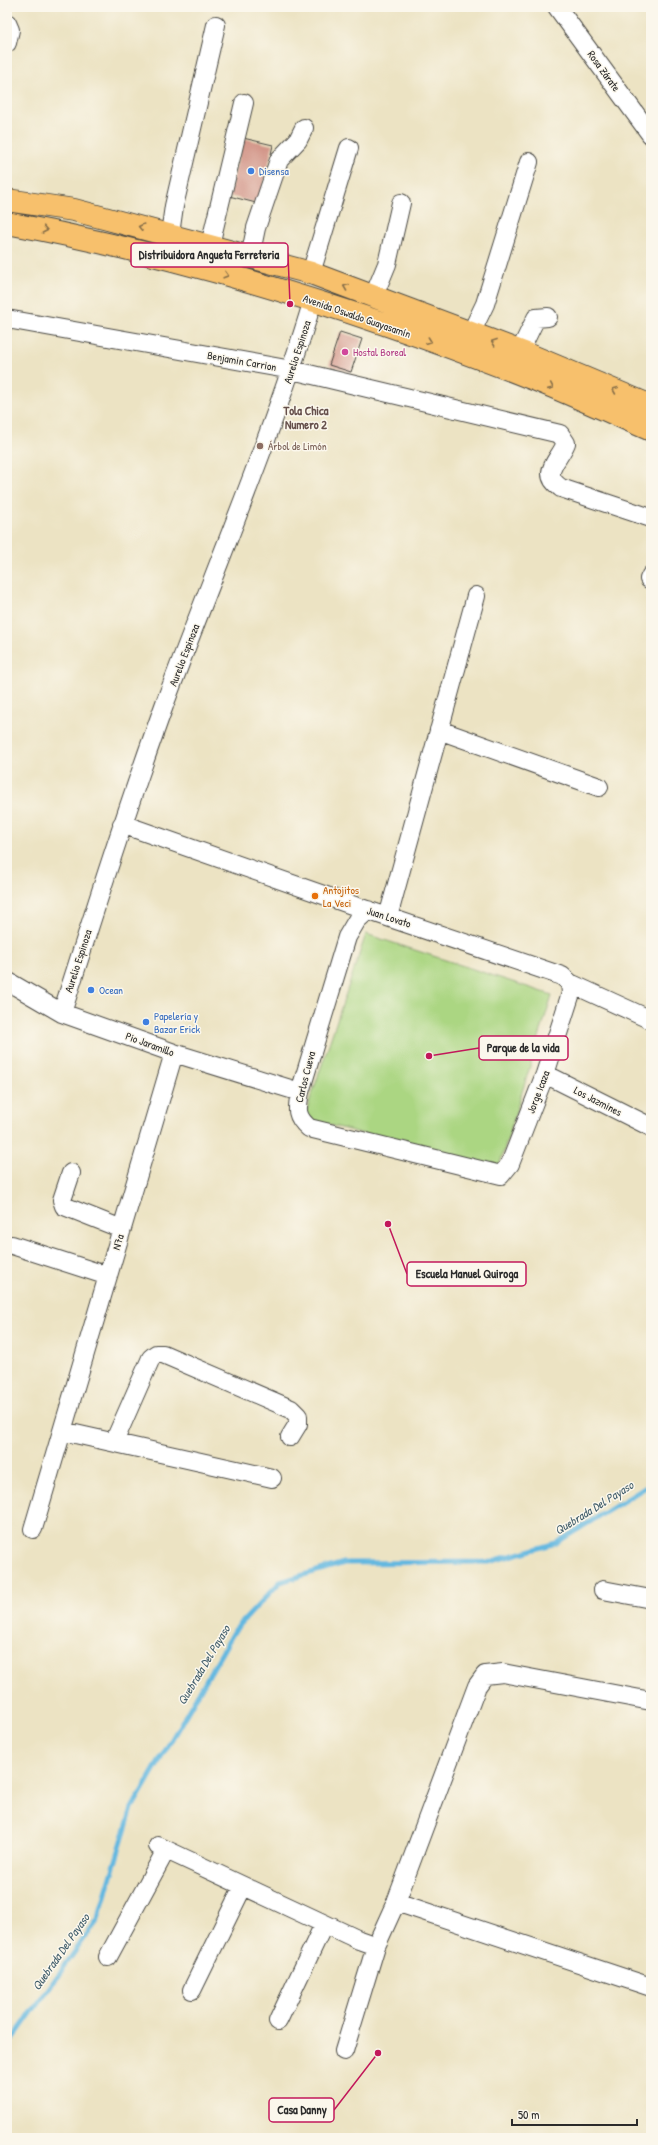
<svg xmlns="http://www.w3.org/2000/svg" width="658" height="2145" font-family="'Patrick Hand',sans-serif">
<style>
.green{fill:#abd682;stroke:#6b8056}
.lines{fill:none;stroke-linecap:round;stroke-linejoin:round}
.stream{stroke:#63b8e0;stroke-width:5}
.building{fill:#d39689}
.minor-casing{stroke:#484742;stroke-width:20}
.major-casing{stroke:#484742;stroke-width:24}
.minor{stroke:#fff;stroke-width:18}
.major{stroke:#f7c06c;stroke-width:22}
.oneway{stroke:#876e48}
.shop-dot{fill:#3f7fe0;stroke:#fbf7ec;stroke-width:1.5}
.hotel-dot{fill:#d1479c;stroke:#fbf7ec;stroke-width:1.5}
.education-dot{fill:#8d6e63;stroke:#fbf7ec;stroke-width:1.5}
.food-dot{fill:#e8710a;stroke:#fbf7ec;stroke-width:1.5}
.labels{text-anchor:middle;stroke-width:3;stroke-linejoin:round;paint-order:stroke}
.street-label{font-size:11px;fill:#2b2b2b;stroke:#fbf7ec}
.shop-label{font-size:11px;fill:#366cbe;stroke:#fbf7ec;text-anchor:start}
.hotel-label{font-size:11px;fill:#b23c85;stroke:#fbf7ec;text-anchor:start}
.education-label{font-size:11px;fill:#785e54;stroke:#fbf7ec;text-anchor:start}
.food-label{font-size:11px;fill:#c56008;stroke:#fbf7ec;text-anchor:start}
.neighbourhood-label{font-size:12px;font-weight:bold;fill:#66504c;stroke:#fbf7ec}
.water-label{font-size:12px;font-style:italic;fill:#3f5c6a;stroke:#fbf7ec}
.leader{fill:none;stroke:#c2185b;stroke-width:1.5}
.callout-dot{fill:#c2185b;stroke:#fbf7ec;stroke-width:1.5}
.callout{fill:#fbf7ec;stroke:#c2185b;stroke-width:1.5}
.callout-label{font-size:12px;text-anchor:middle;font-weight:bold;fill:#2b2b2b}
</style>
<rect width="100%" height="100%" fill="#fbf7ec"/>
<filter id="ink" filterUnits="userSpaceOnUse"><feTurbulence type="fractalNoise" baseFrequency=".025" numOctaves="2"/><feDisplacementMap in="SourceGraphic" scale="8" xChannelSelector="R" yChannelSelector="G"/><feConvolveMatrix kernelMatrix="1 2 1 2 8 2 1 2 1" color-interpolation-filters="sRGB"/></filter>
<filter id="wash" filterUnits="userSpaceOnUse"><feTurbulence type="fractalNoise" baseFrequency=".012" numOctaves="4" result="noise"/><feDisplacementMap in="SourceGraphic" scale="16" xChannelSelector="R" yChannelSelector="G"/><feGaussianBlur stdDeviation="0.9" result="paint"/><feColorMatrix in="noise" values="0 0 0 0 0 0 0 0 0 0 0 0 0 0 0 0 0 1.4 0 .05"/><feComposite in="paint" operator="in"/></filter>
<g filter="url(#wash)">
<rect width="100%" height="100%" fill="#ece3c3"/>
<!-- green -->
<path class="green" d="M366,934l186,61 -54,175 -194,-52z"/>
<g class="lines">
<!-- stream -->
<path class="stream" d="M7,2047l91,-128 34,-111 103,-178 45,-48 64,-19 145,-1 67,-19 95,-59"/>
</g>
<g id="blocks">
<!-- building -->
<path class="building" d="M243,138l30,7 -13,59 -31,-8z
M340,332l22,7 -11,33 -22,-7z"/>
</g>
</g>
<g filter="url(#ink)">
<use href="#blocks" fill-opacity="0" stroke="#484742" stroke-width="1"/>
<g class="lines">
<defs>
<path id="minor" d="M557,7l94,128
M7,23l3,7 -3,13
M170,234l4,-28 42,-181
M210,245l34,-142
M250,257l6,-29 23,-68 19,-20 6,-12
M311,273l38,-125
M373,298l14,-34 14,-61
M7,319l285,51 268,64 6,9c-7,18 -27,30 -5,45l90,30
M471,333l14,-29 44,-142
M520,351l16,-33 12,-1
M649,579l2,-4
M439,730l160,57
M122,824l227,80 213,72 8,7 81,37
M368,910l-11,10 -10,17 -47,155c-3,17 -5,24 9,36l192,47 9,-11 35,-90 26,-81 -1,-10
M388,917l88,-321
M7,981l55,32 112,40 126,39
M62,1013c33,-104 66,-208 103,-310 50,-134 107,-266 148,-403
M545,1074l106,53
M71,1173l-9,27 2,6 58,23
M12,1245l96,31
M62,1431l210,47
M114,1442l37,-84 5,-4h7l128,55 7,7v8l-8,13
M33,1529l141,-476
M603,1590l48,9
M158,1846l201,94 17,6
M396,1902l255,85
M108,1957l58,-107
M192,1990l51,-104
M278,2021l46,-97
M344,2051l32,-105 20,-44 81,-216 8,-11 18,-2 148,28"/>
<path id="major" d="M7,200l67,10 237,63 221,83 119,50
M7,223c178,33 351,87 519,153 42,16 83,36 125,54"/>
</defs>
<!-- minor casing -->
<use href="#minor" class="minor-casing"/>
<!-- major casing -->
<use href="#major" class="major-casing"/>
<!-- minor -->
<use href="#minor" class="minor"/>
<!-- major -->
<use href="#major" class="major"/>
</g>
<!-- one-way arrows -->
<defs><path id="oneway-chevron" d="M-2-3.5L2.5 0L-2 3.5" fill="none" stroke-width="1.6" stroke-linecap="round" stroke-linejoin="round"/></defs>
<g class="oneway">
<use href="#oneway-chevron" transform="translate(141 227) rotate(-166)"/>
<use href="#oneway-chevron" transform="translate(45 230) rotate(11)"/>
<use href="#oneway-chevron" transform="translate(226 275) rotate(16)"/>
<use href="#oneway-chevron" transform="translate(346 287) rotate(-159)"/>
<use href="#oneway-chevron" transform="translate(429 341) rotate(20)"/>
<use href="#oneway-chevron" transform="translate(494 342) rotate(-160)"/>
<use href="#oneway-chevron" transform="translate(551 387) rotate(24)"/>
<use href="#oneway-chevron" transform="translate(615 390) rotate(-157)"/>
</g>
</g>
<!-- markers -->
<g class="shop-dot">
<circle cx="251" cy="171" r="4"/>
<circle cx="91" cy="990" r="4"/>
<circle cx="146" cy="1022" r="4"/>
</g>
<circle class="hotel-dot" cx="345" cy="352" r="4"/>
<circle class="education-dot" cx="260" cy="446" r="4"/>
<circle class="food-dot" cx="315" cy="896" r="4"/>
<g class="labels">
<!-- street labels -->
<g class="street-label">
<text transform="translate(604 71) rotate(54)" y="4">Rosa Zárate</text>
<text transform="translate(357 316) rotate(19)" y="4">Avenida Oswaldo Guayasamín</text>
<text transform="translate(297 352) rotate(-72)" y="4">Aurelio Espinoza</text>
<text transform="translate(242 361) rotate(10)" y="4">Benjamin Carrion</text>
<text transform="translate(184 655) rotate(-69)" y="4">Aurelio Espinoza</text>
<text transform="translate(389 917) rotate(18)" y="4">Juan Lovato</text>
<text transform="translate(78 961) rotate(-72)" y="4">Aurelio Espinoza</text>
<text transform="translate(150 1044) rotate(20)" y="4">Pio Jaramillo</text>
<text transform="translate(305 1077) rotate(-76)" y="4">Carlos Cueva</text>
<text transform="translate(538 1092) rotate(-69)" y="4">Jorge Icaza</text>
<text transform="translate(598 1101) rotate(27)" y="4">Los Jazmines</text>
<text transform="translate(118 1242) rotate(-73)" y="4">N7a</text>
</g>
<!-- shop labels -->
<g class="shop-label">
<text x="259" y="175">Disensa</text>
<text x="99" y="994">Ocean</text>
<text x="154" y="1020">Papelería y<tspan x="154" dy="13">Bazar Erick</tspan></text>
</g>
<!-- hotel labels -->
<g class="hotel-label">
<text x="353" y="356">Hostal Boreal</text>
</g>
<!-- education labels -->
<g class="education-label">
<text x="268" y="450">Árbol de Limón</text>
</g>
<!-- food labels -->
<g class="food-label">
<text x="323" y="894">Antojitos<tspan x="323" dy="13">La Veci</tspan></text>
</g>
<!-- neighbourhood labels -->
<g class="neighbourhood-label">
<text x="306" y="415">Tola Chica<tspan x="306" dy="14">Numero 2</tspan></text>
</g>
<!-- water labels -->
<g class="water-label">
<text transform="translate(594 1508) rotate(-32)" y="4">Quebrada Del Payaso</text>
<text transform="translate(204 1665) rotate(-59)" y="4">Quebrada Del Payaso</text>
<text transform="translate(61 1952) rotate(-55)" y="4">Quebrada Del Payaso</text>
</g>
</g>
<!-- callouts -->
<path class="leader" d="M290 304L288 255M429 1056L479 1048M388 1224L407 1274M378 2053L334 2110"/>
<g class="callout-dot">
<circle cx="290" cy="304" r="4"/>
<circle cx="429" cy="1056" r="4"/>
<circle cx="388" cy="1224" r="4"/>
<circle cx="378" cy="2053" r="4"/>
</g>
<g class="callout">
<rect x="131" y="243" width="157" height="24" rx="4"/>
<rect x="479" y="1036" width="89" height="24" rx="4"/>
<rect x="407" y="1262" width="119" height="24" rx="4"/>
<rect x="269" y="2098" width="65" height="24" rx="4"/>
</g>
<g class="callout-label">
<text x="209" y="259">Distribuidora Angueta Ferreteria</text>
<text x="523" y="1052">Parque de la vida</text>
<text x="467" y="1278">Escuela Manuel Quiroga</text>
<text x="302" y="2114">Casa Danny</text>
</g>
<!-- margin -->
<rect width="658" height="2145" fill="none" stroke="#fbf7ec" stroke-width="24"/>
<!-- scale -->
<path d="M512 2119v6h125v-6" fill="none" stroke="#2b2b2b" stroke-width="2"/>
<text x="518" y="2119" font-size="12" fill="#2b2b2b" stroke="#fbf7ec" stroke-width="3" paint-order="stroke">50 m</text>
</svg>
